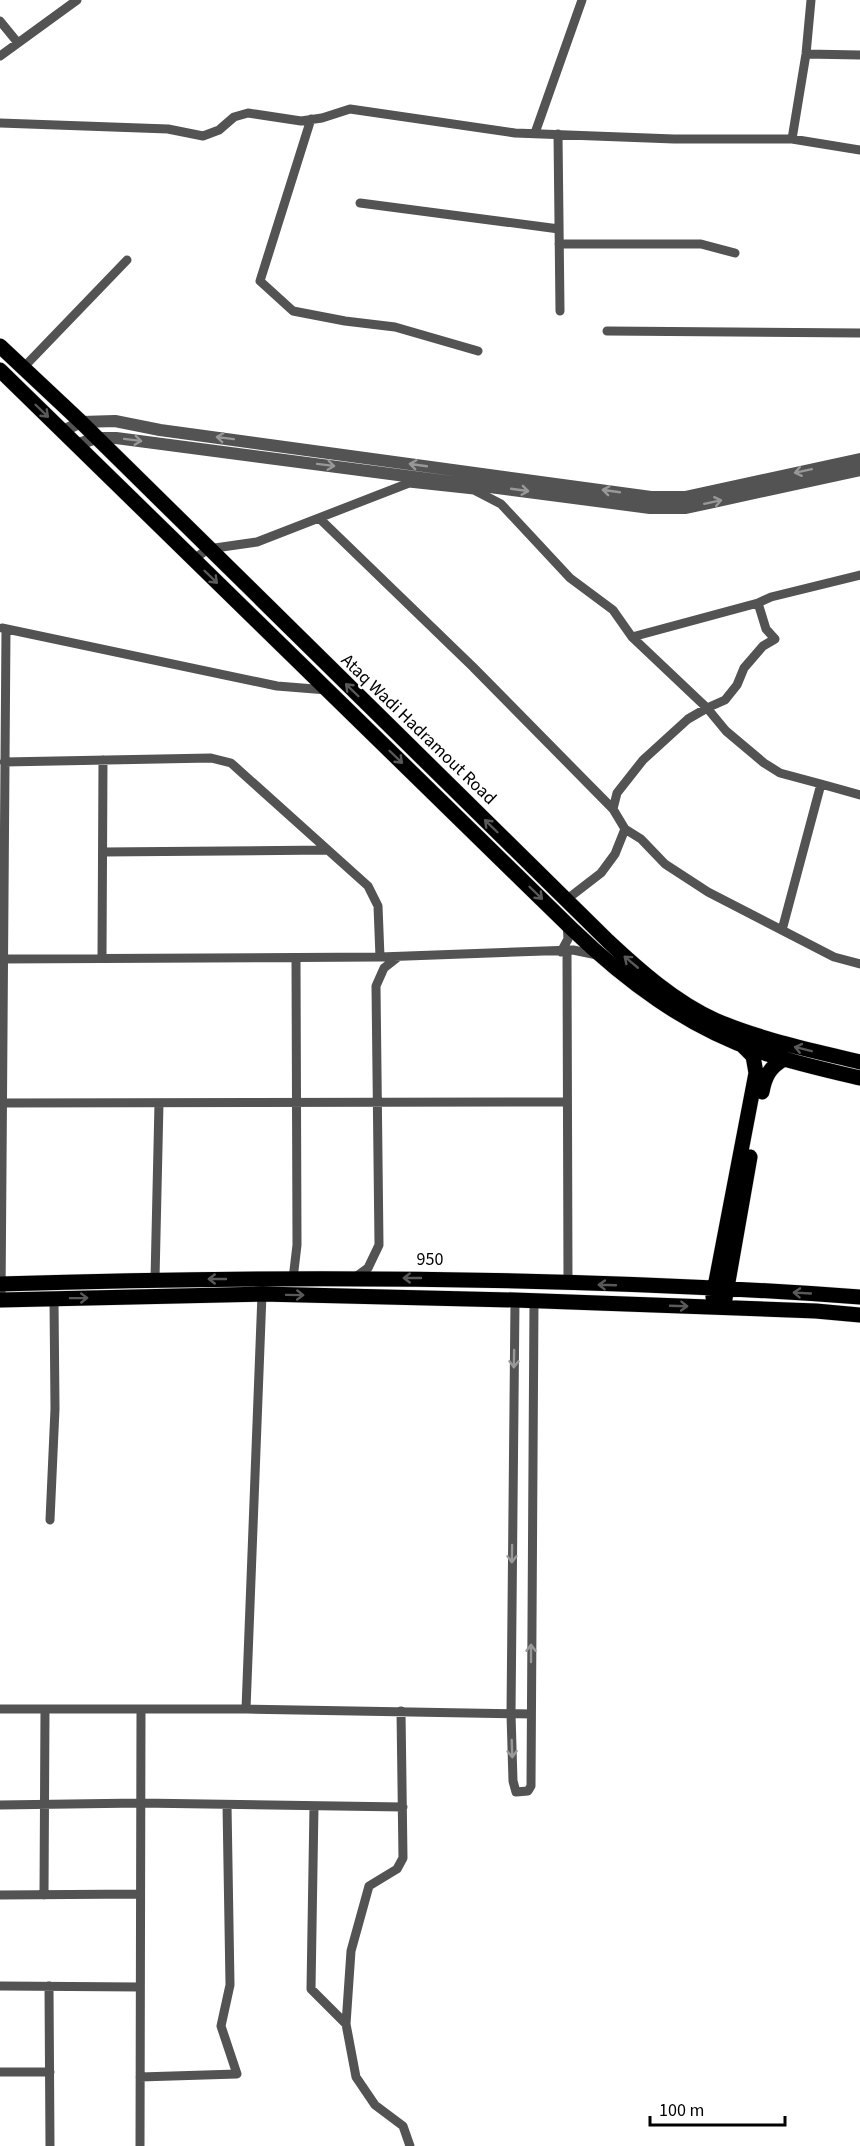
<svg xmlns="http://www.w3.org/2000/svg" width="860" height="2146" font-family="'Source Sans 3',sans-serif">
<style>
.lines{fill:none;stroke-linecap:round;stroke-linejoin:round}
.primary-casing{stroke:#dbdbdb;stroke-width:16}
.minor{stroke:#535353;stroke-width:9}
.tertiary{stroke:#535353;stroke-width:12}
.primary{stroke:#000;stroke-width:15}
.oneway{stroke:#595959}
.oneway2{stroke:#989898}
.labels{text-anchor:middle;stroke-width:4.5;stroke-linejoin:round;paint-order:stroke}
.street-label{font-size:18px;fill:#000;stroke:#fff}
</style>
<rect width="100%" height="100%" fill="#fff"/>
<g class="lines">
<defs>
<path id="primary" d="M0,346l81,76 527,519c31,29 67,61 107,79 46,20 96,30 145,42
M0,370l572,559c54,52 114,97 186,122 33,11 68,19 102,27
M762,1092c3,-16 8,-25 22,-33
M0,1284c287,-9 574,-8 860,13
M713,1297l43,-224 -3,-17 -11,-11
M725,1299l25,-142
M0,1300l262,-6 253,6 301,11 44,4"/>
</defs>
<!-- primary casing -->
<use href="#primary" class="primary-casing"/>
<!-- minor -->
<path class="minor" d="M0,21l18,22
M806,54l54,1
M0,56l77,-56
M311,119l-51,162 33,30 52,10 50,6 83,24
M0,123l168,6 35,7 16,-6 15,-13 14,-4 53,8 21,-3 28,-9 165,24 159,6h118l68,11
M535,133l47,-133
M558,134l2,177
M792,139l14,-85 5,-54
M360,203l199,26
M559,244h142l34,9
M607,331l253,2
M23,368l104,-108
M320,519l153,148 140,142
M194,559l14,-10 49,-7 152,-59 65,7 27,14 69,74 43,32 19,27 75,71 19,23 38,32 16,10 41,11 -39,146
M2,628l275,58 50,4
M632,637l126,-34
M4,762l207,-4 20,5 137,123 10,20 2,51
M821,784l39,11
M625,829l-12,-20 4,-16 26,-33 45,-41 19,-11 18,-8 12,-15 7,-17 19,-22 12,-7 -9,-10 -8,-26 13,-6 89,-22
M103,852l225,-2
M566,900l35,-27 14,-19 10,-25 16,10 24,25 43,28 126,65 26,7
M567,951l1,332
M561,952l7,-13 -1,-16
M102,958l1,-198
M0,959l380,-2 193,-7 24,5
M1,1103l566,-1
M354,1278l14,-10 11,-23 -3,-259 8,-18 14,-11
M155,1279l4,-176
M293,1279l4,-34 -1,-287
M1,1300l5,-671
M515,1300l-4,414 2,67 3,11 12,-1 3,-5 3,-485
M50,1520l5,-111 -1,-110
M0,1709h246l285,5
M246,1709l16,-415
M401,1711l2,147 -6,11 -28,17 -18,65 -5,73 10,53 19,28 28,21 7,20
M0,1805l140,-2 263,4
M314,1806l-3,183 35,35
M0,1895l140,-1
M44,1895l1,-186
M0,1986l140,1
M49,1986l1,160
M0,2072h50
M140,2077l97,-3 -16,-48 9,-41 -3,-180
M140,2146l1,-437"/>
<!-- tertiary -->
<path class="tertiary" d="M63,431l18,-9 34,-1 45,9 491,67h34l175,-38
M76,445l20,-7h20l534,70h36l174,-38"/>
<!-- primary -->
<use href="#primary" class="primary"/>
</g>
<!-- one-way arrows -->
<defs><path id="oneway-shaft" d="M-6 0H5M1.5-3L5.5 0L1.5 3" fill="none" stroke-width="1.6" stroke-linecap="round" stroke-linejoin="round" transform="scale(1.5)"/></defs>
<g class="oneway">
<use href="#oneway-shaft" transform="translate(42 411) rotate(44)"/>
<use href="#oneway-shaft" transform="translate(211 577) rotate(44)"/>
<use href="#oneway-shaft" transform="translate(352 690) rotate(-136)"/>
<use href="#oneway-shaft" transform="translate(396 757) rotate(44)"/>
<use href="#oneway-shaft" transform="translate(491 826) rotate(-136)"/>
<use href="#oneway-shaft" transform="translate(536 893) rotate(44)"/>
<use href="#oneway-shaft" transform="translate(631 962) rotate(-140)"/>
<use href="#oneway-shaft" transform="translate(803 1049) rotate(-166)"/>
<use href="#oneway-shaft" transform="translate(412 1278) rotate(-180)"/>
<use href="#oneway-shaft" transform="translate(217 1279) rotate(180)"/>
<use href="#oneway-shaft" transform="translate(607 1285) rotate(-178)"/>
<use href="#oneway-shaft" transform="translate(802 1293) rotate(-177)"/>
<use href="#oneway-shaft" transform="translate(295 1295) rotate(1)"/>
<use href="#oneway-shaft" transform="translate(79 1298) rotate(-1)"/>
<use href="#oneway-shaft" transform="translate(679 1306) rotate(2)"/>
</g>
<g class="oneway2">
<use href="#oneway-shaft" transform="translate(225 438) rotate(-173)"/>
<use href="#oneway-shaft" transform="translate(133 440) rotate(7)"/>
<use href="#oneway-shaft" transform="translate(326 465) rotate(7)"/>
<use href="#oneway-shaft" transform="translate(418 465) rotate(-172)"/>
<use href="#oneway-shaft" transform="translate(803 471) rotate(168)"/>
<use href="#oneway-shaft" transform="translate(520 490) rotate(8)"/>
<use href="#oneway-shaft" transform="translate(611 491) rotate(-172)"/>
<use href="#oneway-shaft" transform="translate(713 502) rotate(-12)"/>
<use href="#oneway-shaft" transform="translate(514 1359) rotate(91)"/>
<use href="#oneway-shaft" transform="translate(512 1554) rotate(91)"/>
<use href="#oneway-shaft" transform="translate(531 1653) rotate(-90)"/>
<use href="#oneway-shaft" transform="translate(512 1749) rotate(88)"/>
</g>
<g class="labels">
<!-- street labels -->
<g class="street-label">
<text transform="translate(419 729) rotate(44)" y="6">Ataq Wadi Hadramout Road</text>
<text x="430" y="1265">950</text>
</g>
</g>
<!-- scale -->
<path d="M650 2116v9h135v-9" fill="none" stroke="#000000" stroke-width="3"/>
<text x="659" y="2116" font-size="18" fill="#000000" stroke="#ffffff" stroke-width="4.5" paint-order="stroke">100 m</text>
</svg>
